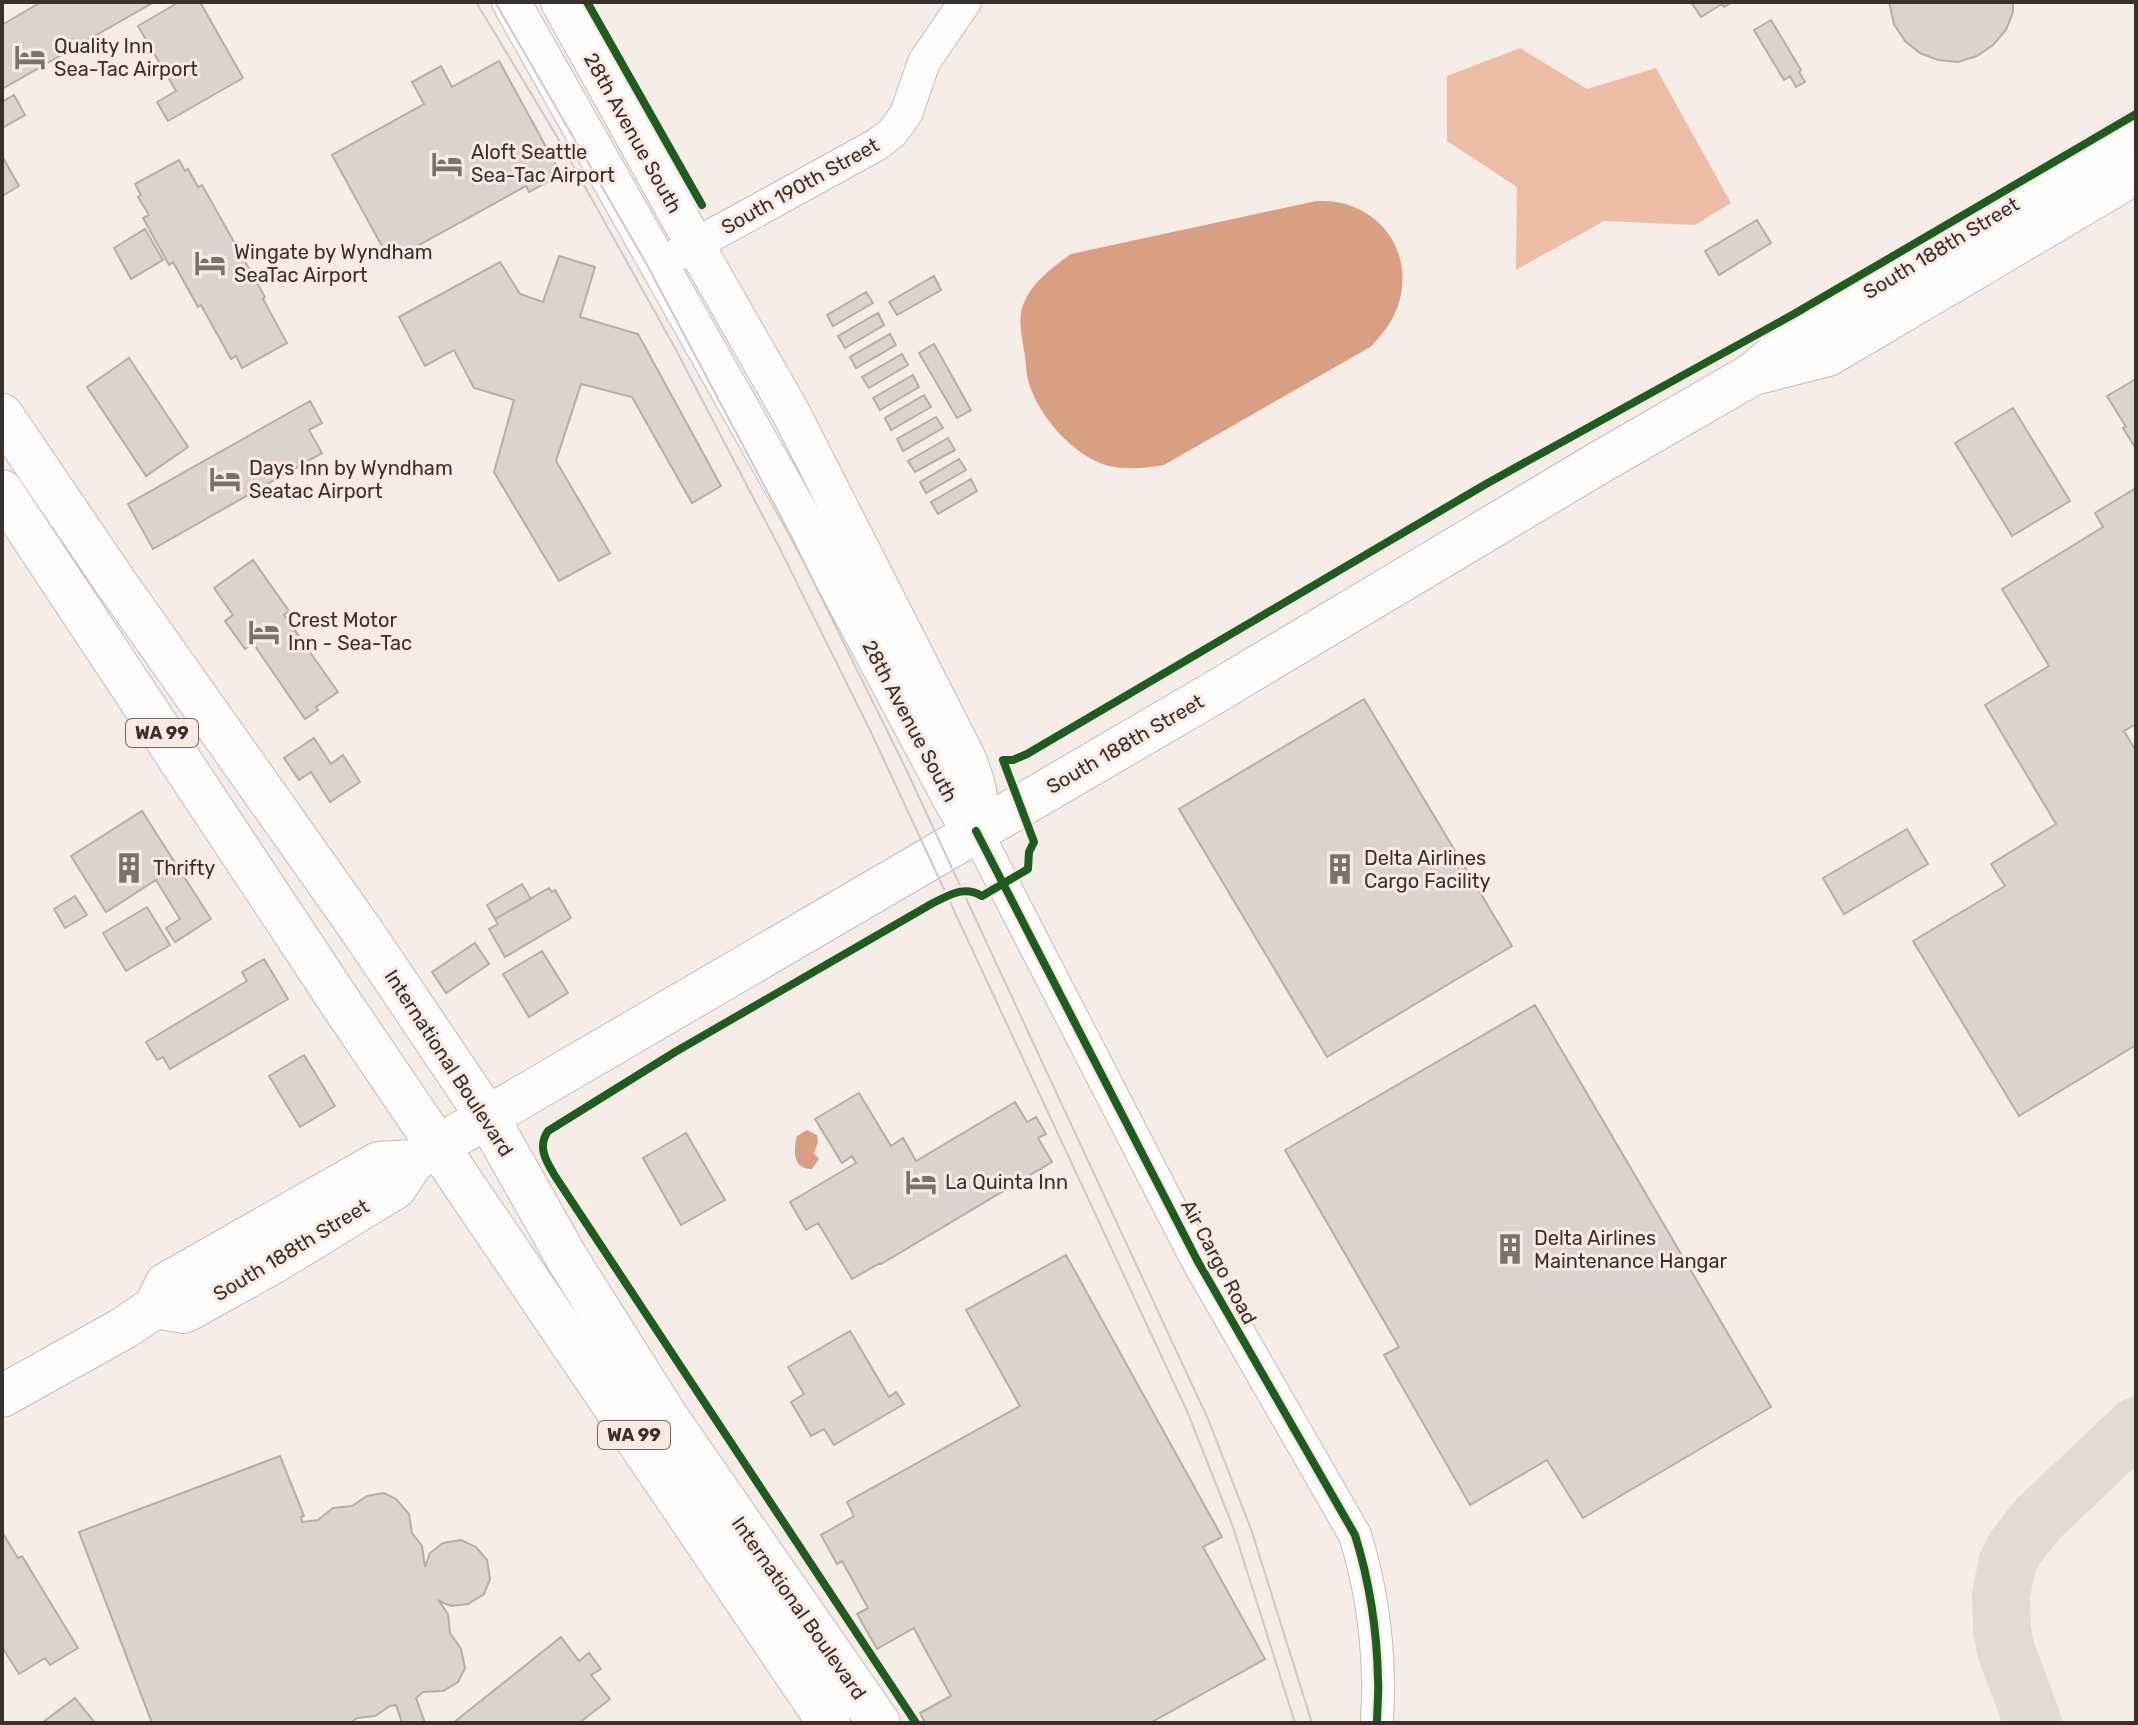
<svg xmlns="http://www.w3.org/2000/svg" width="2138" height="1725" font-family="Rubik,sans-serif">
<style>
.forest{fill:#eebda6}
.water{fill:#d99f82}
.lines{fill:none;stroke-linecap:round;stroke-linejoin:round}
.taxiway{stroke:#e1dbd8;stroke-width:58}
.building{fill:#dbd3d0;stroke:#b5ada9;stroke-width:2}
.tertiary-casing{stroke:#c3bcb9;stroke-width:34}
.secondary-casing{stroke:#c3bcb9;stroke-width:40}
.primary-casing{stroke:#c3bcb9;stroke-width:44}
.tertiary{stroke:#fefcfc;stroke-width:32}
.secondary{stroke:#fefcfc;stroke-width:38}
.primary{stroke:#fefcfc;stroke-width:42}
.tram{stroke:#cccac9;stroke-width:2}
.cycleway-casing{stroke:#fceae2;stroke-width:13}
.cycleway{stroke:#1b5e20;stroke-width:8}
.labels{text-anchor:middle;stroke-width:6;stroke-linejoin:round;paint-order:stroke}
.shield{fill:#fceae2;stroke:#736864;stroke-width:2}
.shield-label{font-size:18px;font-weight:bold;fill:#38312e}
.poi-label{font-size:20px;fill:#38312e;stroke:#fceae2;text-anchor:start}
.street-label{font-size:20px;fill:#38312e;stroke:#fceae2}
</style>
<rect width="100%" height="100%" fill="#f6ece8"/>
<!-- forest -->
<path class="forest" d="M1520,48l67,41 69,-21 75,135 -36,22 -91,-4 -88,49 1,-83 -70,-46v-65z"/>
<!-- water -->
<path class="water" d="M1316,201c8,0 17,0 25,2 55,13 77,70 50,118 -5,9 -13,17 -19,25l-208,119c-18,3 -36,5 -55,1 -35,-9 -72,-51 -81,-86 -2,-8 -2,-16 -3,-24 -2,-13 -6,-30 -4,-43 5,-26 30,-45 50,-59z
M807,1130l10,5 1,7 -4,11 5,6 -7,10c-19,1 -19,-18 -15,-33z"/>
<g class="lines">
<!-- taxiway -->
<path class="taxiway" d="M2033,1723l-27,-73 -4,-20 -1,-34 6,-32 7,-15 23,-29 99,-94"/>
</g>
<!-- building -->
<path class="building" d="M41,2h113l-152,87v-64z
M179,2h21l43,76 -75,43 -11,-19 19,-11 -38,-65z
M1732,2l-8,5 -2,-3 -21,13 -10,-15z
M1889,2h124v10l-7,18 -13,15 -16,11 -19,6 -20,-2 -18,-7 -15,-12 -11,-17z
M1771,20l30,50 -2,2 6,10 -9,5 -6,-11 -6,4 -30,-50z
M499,61l62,113 -32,18 -3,-6 -136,75 -58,-106 92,-51 -12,-22 29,-16 11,21z
M14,95l11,20 -23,13v-26z
M2,156l17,30 -17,10z
M179,160l6,11 3,-2 10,18 4,-2 63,112 -2,2 24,44 -45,25 -6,-12 -5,3 -30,-54 -3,2 -25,-45 -4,3 -26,-47 6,-3 -11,-18 3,-2 -6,-11z
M1757,220l14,23 -52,32 -14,-24z
M145,229l18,31 -32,19 -17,-31z
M559,256l36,11 -15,50 58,17 83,152 -29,17 -60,-106 -51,-13 -25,77 54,92 -51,28 -65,-109 20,-72 -40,-12 -20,-38 -29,16 -26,-49 101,-55 20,32 23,8z
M934,276l7,14 -44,25 -8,-13z
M866,292l7,11 -40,23 -6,-11z
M878,313l6,12 -39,23 -7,-12z
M890,334l6,11 -40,23 -6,-11z
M934,344l37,66 -14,8 -38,-65z
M902,354l6,11 -39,23 -7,-11z
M129,358l59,89 -42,29 -59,-89z
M913,375l6,12 -39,23 -7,-12z
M2136,379v70l-13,-21 3,-1 -19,-31z
M924,395l7,12 -40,23 -6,-12z
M310,401l12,22 -13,7 13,23 -169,96 -25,-45z
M2013,408l57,93 -58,35 -57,-93z
M936,417l7,11 -40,23 -6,-12z
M948,438l7,12 -40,22 -7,-11z
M959,459l7,11 -40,23 -6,-11z
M971,479l6,12 -39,23 -7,-12z
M2136,488v236l-12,7 12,20v294l-117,71 -106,-175 92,-55 -14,-22 65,-40 -71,-119 64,-39 -47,-77 101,-62 -8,-14z
M253,560l36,51 -5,4 54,77 -22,15 2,3 -13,9 -52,-76 -8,6 -20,-28 8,-6 -19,-27z
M1364,699l148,247 -185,111 -148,-248z
M314,738l17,26 12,-9 17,27 -30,20 -19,-30 -12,8 -15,-22z
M142,811l69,108 -36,23 -9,-14 14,-9 -24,-39 -50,32 -35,-56z
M1907,829l21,35 -84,50 -21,-36z
M522,884l9,15 -36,20 -8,-14z
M549,888l3,4 3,-2 16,28 -66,39 -16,-28 9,-5 -3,-5z
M75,896l12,19 -22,13 -11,-19z
M147,907l23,38 -44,26 -23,-38z
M475,943l14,21 -43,29 -14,-21z
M542,951l26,42 -39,24 -26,-43z
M264,959l24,40 -118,70 -7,-12 -6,3 -11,-18 101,-61 -5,-9z
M1535,1005l236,402 -188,111 -36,-58 -77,45 -86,-150 15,-8 -114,-197z
M304,1055l31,51 -35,21 -31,-51z
M859,1093l32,53 12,-8 13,23 99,-59 12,20 9,-5 10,17 -8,4 14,24 -171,102 -1,-1 -28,16 -34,-56 -12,7 -16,-28 66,-39 -4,-7 -10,7 -27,-44z
M686,1133l39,67 -44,25 -38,-67z
M1066,1255l156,282 -19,10 62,112 -115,64h-225l-5,-10 31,-17 -26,-47 -11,-21 -37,21 -20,-35 11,-6 -26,-47 -5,3 -16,-29 33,-19 -7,-14 173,-96 -54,-96z
M850,1331l39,66 7,-5 8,12 -70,41 -10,-16 -13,7 -20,-34 13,-8 -16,-27z
M280,1456l24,60 -3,1 1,5 16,-2 15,-12 19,-2 15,-10 17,-3 12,6 13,15 3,19 10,13 3,21 5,-14 13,-10 18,-3 15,7 11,13 3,19 -6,15 -16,10 -17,2 -12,-5 9,13 2,19 11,16 4,19 -7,14 -15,9 -20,1 -7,6 9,25h-23l-6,-18 -6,1 -15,10 -18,2 -4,3v2h-201l-73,-191z
M2,1532l16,26 4,-2 56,92 -28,17 -5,-7 -26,16 -17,-27z
M561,1637l18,24 10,-8 12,16 -10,6 19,24 -31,24h-126z
M75,1698l20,25h-53z"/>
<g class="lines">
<defs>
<path id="tertiary" d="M658,265l218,-120 16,-12 14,-19 18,-52 41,-60
M976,831l221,429 158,275c14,45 22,96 23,144 1,14 -1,29 -1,44"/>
<path id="secondary" d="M511,2l293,520 150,281 9,15 13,13
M560,2l135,243 96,168 176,346c11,29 14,40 9,72"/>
<path id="primary" d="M1762,372l66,-17 308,-182
M2,415l114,168 246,348 126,187 80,142 99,157 212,306
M2,491l340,514 487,718
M155,1307l29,5 90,-50 121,-74 18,-27
M2,1396l122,-68 31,-21 11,-23 213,-121 34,-2 25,-15 774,-452 390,-233 151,-87 57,-49 326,-193"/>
</defs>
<!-- tertiary casing -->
<use href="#tertiary" class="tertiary-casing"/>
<!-- secondary casing -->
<use href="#secondary" class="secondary-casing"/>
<!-- primary casing -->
<use href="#primary" class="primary-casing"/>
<!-- tertiary -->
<use href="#tertiary" class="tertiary"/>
<!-- secondary -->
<use href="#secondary" class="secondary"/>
<!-- primary -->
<use href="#primary" class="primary"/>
<!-- tram -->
<path class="tram" d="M476,2l80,133 119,213 103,197 91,183 318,683 46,116 62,196
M495,2l151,261 146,275 113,229 303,652 43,110 61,194"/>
<defs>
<path id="cycleway" d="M587,2l115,203
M976,831l221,429 158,275c14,45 22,96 23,144 1,14 -1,29 -1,44
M916,1723l-361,-547c-9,-15 -18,-29 -7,-45l127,-79 258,-149c17,-8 31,-18 49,-7l46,-27 1,-17 5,-10 -31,-82h10l14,-6 459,-270 308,-170 342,-200"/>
</defs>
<!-- cycleway casing -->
<use href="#cycleway" class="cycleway-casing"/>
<!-- cycleway -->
<use href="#cycleway" class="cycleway"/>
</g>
<!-- icons -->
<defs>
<symbol id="hotel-bare" viewBox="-9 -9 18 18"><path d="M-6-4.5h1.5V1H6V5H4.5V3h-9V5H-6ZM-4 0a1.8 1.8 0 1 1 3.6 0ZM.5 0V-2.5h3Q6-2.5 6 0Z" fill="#7a726f" stroke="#fceae2" stroke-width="2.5" paint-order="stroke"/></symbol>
<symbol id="building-bare" viewBox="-9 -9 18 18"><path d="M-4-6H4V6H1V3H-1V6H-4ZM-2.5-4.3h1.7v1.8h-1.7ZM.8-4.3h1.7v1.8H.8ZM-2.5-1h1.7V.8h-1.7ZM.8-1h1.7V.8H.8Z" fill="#7a726f" stroke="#fceae2" stroke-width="2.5" paint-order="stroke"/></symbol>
</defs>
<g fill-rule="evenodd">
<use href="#hotel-bare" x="8" y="35" width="44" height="44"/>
<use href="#hotel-bare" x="425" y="142" width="44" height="44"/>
<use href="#hotel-bare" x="188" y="241" width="44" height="44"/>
<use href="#hotel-bare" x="203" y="457" width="44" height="44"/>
<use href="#hotel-bare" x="242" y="610" width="44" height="44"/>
<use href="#building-bare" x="107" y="846" width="44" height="44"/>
<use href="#building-bare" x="1318" y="847" width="44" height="44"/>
<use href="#hotel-bare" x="899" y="1160" width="44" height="44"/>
<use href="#building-bare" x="1488" y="1227" width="44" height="44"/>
</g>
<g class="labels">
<!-- shield labels -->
<g class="shield">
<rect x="126" y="719" width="72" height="28" rx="6"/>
<rect x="598" y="1421" width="72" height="28" rx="6"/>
</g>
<g class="shield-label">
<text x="162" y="739">WA 99</text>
<text x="634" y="1441">WA 99</text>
</g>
<!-- poi labels -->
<g class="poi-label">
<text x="54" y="53">Quality Inn<tspan x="54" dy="23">Sea-Tac Airport</tspan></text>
<text x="471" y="159">Aloft Seattle<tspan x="471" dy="23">Sea-Tac Airport</tspan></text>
<text x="234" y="259">Wingate by Wyndham<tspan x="234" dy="23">SeaTac Airport</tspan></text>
<text x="249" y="475">Days Inn by Wyndham<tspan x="249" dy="23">Seatac Airport</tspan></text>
<text x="288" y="627">Crest Motor<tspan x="288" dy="23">Inn - Sea-Tac</tspan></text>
<text x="1364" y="865">Delta Airlines<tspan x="1364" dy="23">Cargo Facility</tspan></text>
<text x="153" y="875">Thrifty</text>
<text x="945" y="1189">La Quinta Inn</text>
<text x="1534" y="1245">Delta Airlines<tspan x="1534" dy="23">Maintenance Hangar</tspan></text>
</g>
<!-- street labels -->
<g class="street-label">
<text transform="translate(633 133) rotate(61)" y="7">28th Avenue South</text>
<text transform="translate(800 186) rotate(-29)" y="7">South 190th Street</text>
<text transform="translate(1941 248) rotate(-31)" y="7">South 188th Street</text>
<text transform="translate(910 721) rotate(62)" y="7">28th Avenue South</text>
<text transform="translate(1125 744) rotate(-30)" y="7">South 188th Street</text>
<text transform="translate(449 1063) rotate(57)" y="7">International Boulevard</text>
<text transform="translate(291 1250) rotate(-31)" y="7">South 188th Street</text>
<text transform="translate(1219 1262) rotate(62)" y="7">Air Cargo Road</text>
<text transform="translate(799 1608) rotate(55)" y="7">International Boulevard</text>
</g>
</g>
<!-- border -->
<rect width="2138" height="1725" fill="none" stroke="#38312e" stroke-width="8"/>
</svg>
